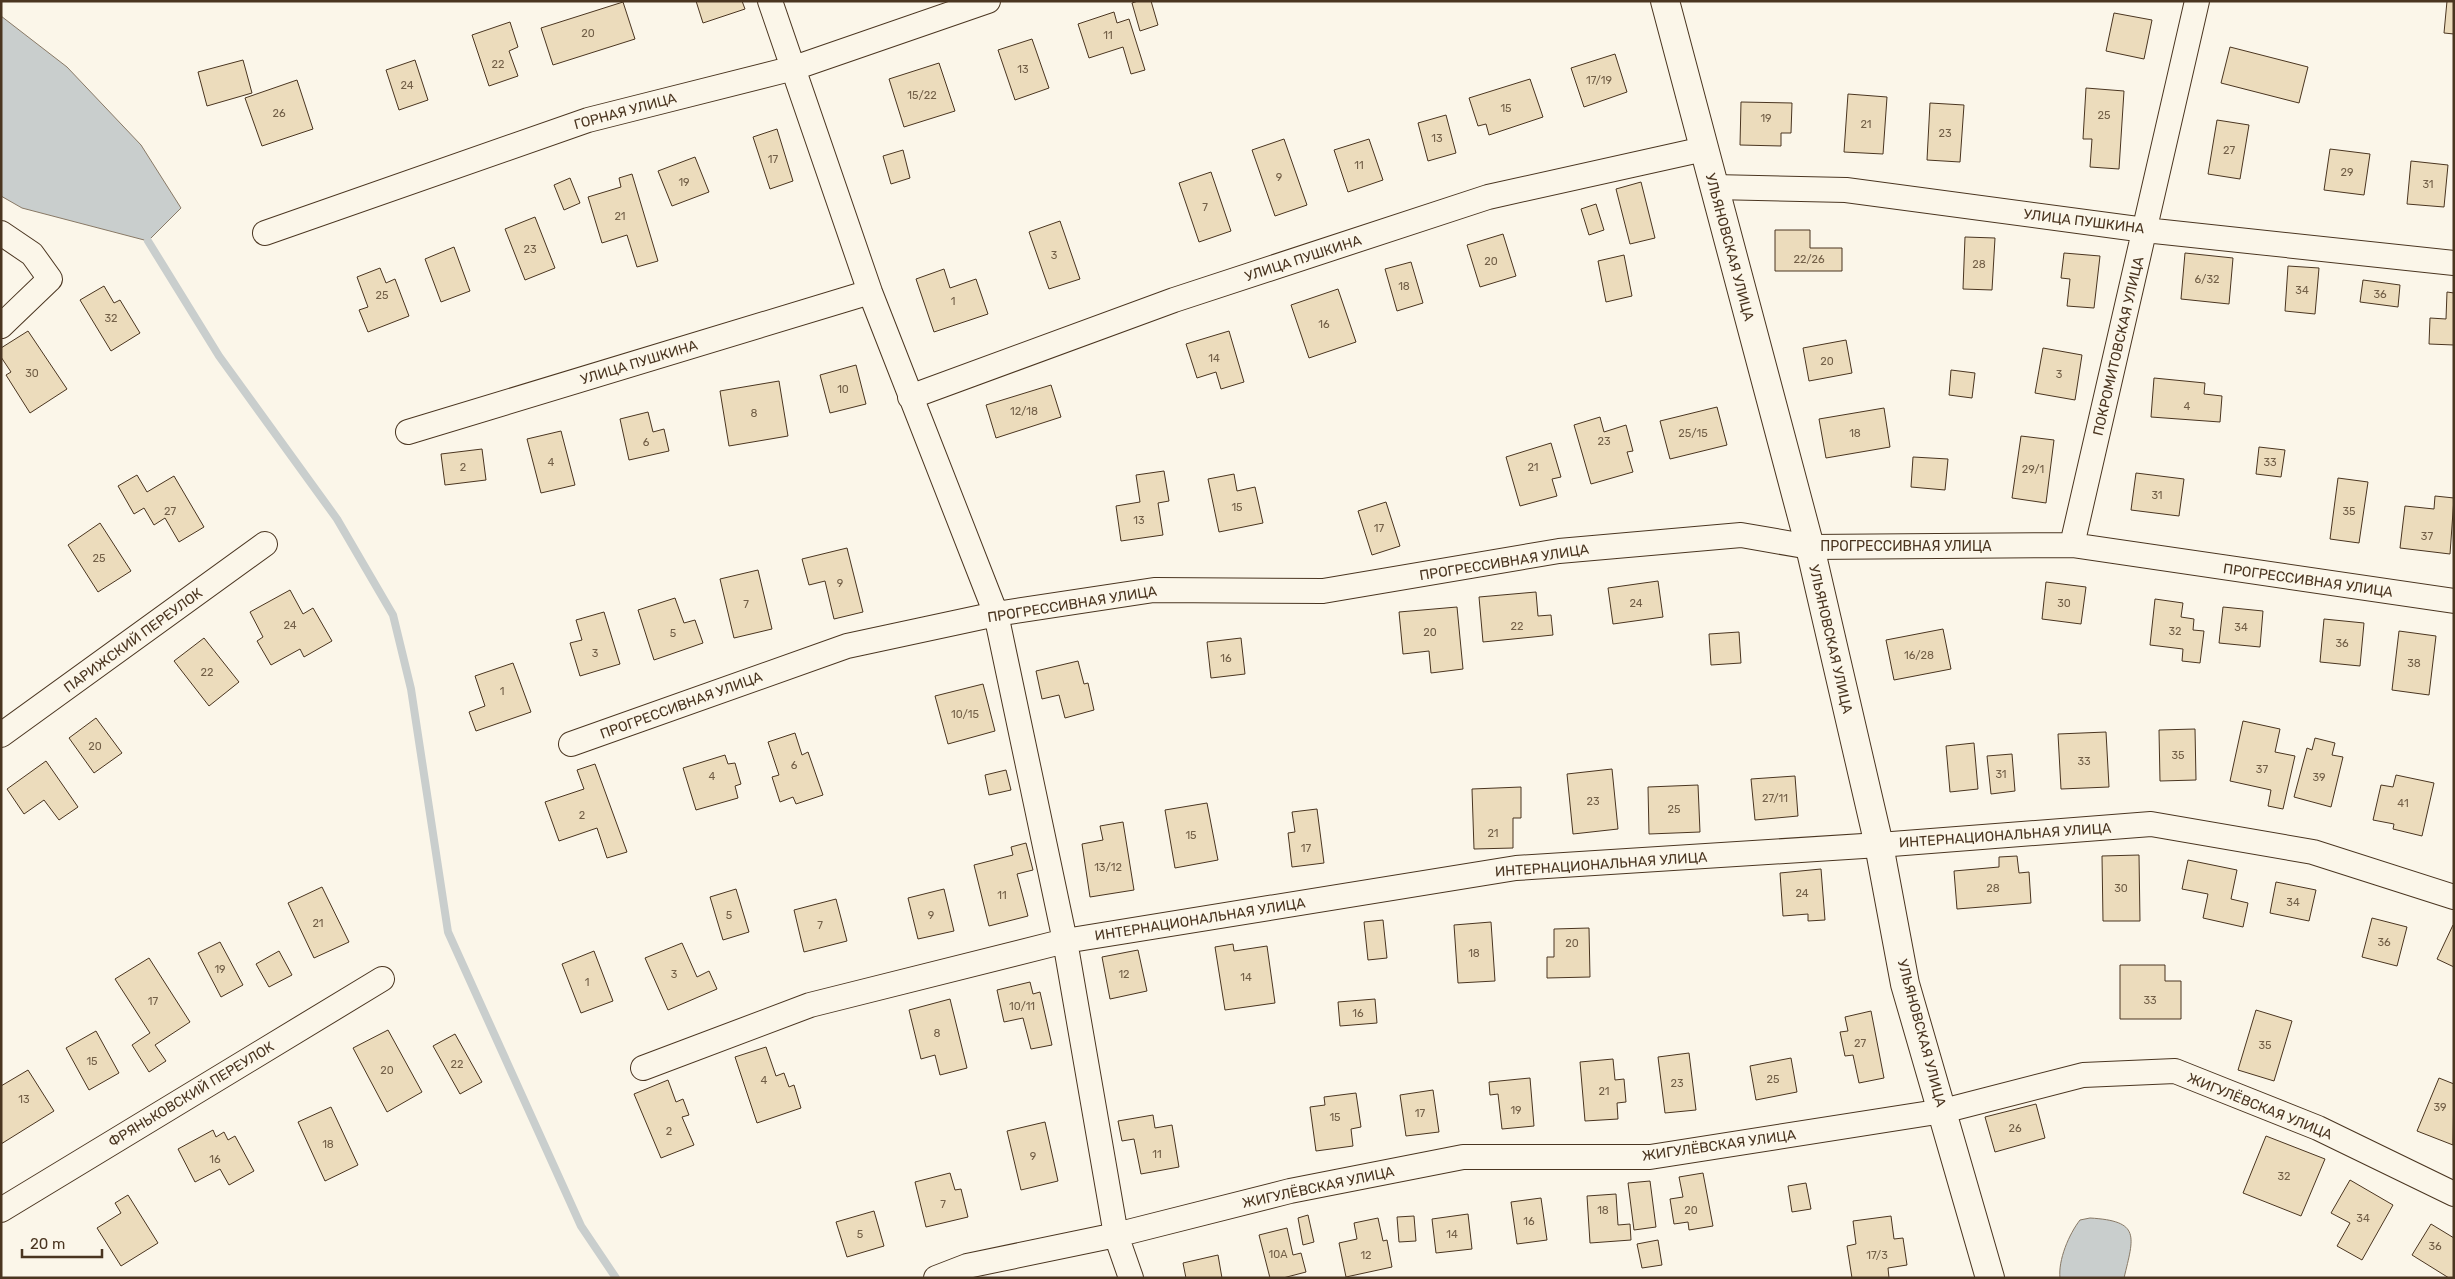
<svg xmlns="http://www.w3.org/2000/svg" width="2455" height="1279" font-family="Rubik,sans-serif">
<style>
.water{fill:#c9cecd;stroke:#887966}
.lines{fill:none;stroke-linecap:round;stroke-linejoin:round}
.stream{stroke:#c9cecd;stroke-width:8}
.building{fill:#ecdcbc;stroke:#4a3520}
.street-casing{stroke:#4a3520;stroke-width:26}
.secondary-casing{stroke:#4a3520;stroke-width:30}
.street{stroke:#fbf6e9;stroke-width:24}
.secondary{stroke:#fbf6e9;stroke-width:28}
.labels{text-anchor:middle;stroke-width:4;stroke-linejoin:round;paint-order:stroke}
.number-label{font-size:11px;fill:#725f47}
.street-label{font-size:14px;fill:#4a3520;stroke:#fbf6e9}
</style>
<rect width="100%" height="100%" fill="#fbf6e9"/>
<!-- water -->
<path class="water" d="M1,16l66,51 74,78 40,63 -33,33 -126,-33 -21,-12z
M2090,1218c51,3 44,18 34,60h-64c-2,-18 9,-44 20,-58z"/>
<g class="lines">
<!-- stream -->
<path class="stream" d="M148,241l71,115 118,163 56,96 18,74 37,243 133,294 35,52"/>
</g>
<!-- building -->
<path class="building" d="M696,1h46l3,8 -42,14z
M1138,1h13l7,24 -18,6 -8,-28z
M2447,1h7v33l-10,-1z
M623,2l12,37 -82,26 -12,-37z
M1114,12l3,11 12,-4 16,51 -14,4 -8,-27 -34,11 -11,-34z
M2114,13l38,7 -8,39 -38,-8z
M510,22l8,25 -9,4 9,25 -29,10 -17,-51z
M1032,39l17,49 -34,12 -17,-50z
M2230,47l78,20 -9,36 -78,-20z
M1615,54l12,38 -43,15 -13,-39z
M243,60l9,33 -45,13 -9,-34z
M415,60l13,40 -29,10 -13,-40z
M939,63l16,48 -51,16 -15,-48z
M1530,79l13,38 -54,18 -3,-11 -8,2 -9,-28z
M297,80l16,49 -51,17 -17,-48z
M2086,88l38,3 -5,78 -29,-2 2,-28h-9z
M1848,94l39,3 -4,57 -39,-2z
M1741,102l51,1 -1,30h-10v13l-41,-1z
M1930,103l34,2 -4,57 -33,-2z
M1446,115l10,38 -28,8 -10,-38z
M2217,120l32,5 -9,54 -32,-5z
M777,129l16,52 -23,8 -17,-52z
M1284,139l23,66 -32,11 -23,-66z
M1369,139l14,41 -35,12 -14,-42z
M2330,149l40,5 -6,41 -40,-5z
M903,150l7,28 -19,6 -8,-28z
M695,157l14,35 -37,14 -14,-35z
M2411,161l37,4 -4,42 -37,-3z
M1211,172l20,59 -32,11 -20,-59z
M632,174l26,87 -21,6 -10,-32 -25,8 -14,-46 33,-10 -2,-9z
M570,178l10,25 -16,7 -10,-25z
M1641,182l14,56 -25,6 -14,-55z
M1596,204l8,26 -15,5 -8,-26z
M535,217l20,51 -30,12 -20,-51z
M1060,221l20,58 -31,10 -20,-57z
M1775,230h35v18h32v23h-67z
M1503,234l13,42 -36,11 -13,-42z
M1965,237l30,1 -3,52 -29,-1z
M454,247l16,44 -29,11 -16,-43z
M2064,253l36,3 -6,52 -27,-2 3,-27 -9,-1z
M2185,253l48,5 -4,46 -48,-5z
M1624,255l8,41 -26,6 -8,-41z
M1411,262l12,41 -26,8 -12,-42z
M2288,266l31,2 -4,46 -30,-3z
M380,268l6,15 9,-4 14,37 -41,16 -9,-22 9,-3 -11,-30z
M944,269l6,19 26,-9 12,35 -54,18 -18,-53z
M2363,280l37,5 -2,22 -38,-5z
M104,286l10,17 6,-3 20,33 -29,18 -31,-51z
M1338,289l18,53 -47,16 -18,-53z
M2447,292l7,1v52l-25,-1 1,-26 16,1z
M28,331l39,58 -37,24 -24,-38 5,-3 -10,-15v-9z
M1229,331l15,51 -23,7 -5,-17 -19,6 -11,-34z
M1846,340l6,33 -43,8 -6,-33z
M2043,348l39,7 -7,45 -40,-7z
M856,365l10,39 -36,9 -10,-38z
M1951,370l24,3 -3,25 -23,-3z
M2154,378l51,5 -1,11 18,2 -2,26 -69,-5z
M779,381l9,55 -59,10 -9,-55z
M1051,385l10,32 -65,21 -10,-33z
M1717,407l10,38 -57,14 -10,-38z
M1884,408l6,39 -64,11 -7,-39z
M648,412l5,20 11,-3 5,22 -40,9 -9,-41z
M1600,417l4,15 22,-7 7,26 -6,1 6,20 -42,12 -17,-59z
M561,431l14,54 -34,8 -14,-54z
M2021,436l33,4 -8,63 -34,-5z
M1551,443l10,34 -9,2 5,17 -37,10 -14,-49z
M2259,447l26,3 -4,27 -25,-3z
M482,449l4,31 -41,5 -4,-31z
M1913,457l35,2 -3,31 -34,-3z
M1164,471l5,30 -11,2 5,32 -42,6 -5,-35 24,-4 -4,-27z
M2136,473l48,6 -5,37 -48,-6z
M1234,474l3,17 18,-4 8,36 -44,9 -11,-53z
M137,475l10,17 27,-16 30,51 -25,15 -14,-24 -11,7 -10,-17 -10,6 -16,-28z
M2338,478l30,4 -9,61 -29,-4z
M2435,496l19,2 -4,56 -50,-6 5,-42 29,3z
M1386,502l14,44 -28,9 -14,-44z
M100,523l31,48 -33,21 -30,-47z
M847,548l16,64 -29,7 -9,-38 -16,4 -7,-26z
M758,570l14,59 -38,9 -14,-59z
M1658,581l5,36 -50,7 -5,-36z
M2046,582l40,5 -5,37 -39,-5z
M290,590l13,24 10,-6 19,33 -28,16 -4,-8 -29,16 -14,-24 6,-4 -13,-25z
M1536,592l2,24 13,-1 2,20 -70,7 -4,-45z
M675,598l9,25 11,-3 8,23 -49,17 -16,-50z
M2155,599l28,4 -2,14 13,2 -1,11 11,1 -4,32 -18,-2 1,-12 -33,-4z
M1457,607l6,62 -32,4 -2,-22 -26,3 -4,-42z
M2223,607l40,4 -3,36 -41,-4z
M604,612l16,52 -40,12 -10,-33 12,-3 -6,-20z
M2324,619l40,4 -4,43 -40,-4z
M1943,629l8,40 -57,11 -8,-40z
M2399,631l37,5 -7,59 -37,-5z
M1739,632l2,31 -30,2 -2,-31z
M204,638l35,44 -30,24 -35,-45z
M1241,638l4,36 -34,4 -4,-36z
M1078,661l6,23 4,-1 6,27 -29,8 -6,-23 -17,4 -6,-28z
M513,663l18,49 -55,19 -7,-19 16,-6 -10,-30z
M983,684l12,47 -47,13 -13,-48z
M96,718l26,35 -28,20 -25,-35z
M2243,721l37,8 -5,23 20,4 -12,53 -15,-3 3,-16 -41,-9z
M2195,729l1,51 -36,1 -1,-51z
M2106,732l3,55 -48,2 -3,-55z
M795,733l7,22 6,-3 15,43 -27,9 -3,-7 -13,5 -8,-25 7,-2 -11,-33z
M2315,738l20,5 -3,12 11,2 -12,50 -37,-10 13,-49 5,2z
M1974,743l4,46 -28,3 -4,-46z
M2012,754l3,37 -24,3 -4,-38z
M725,755l3,9 7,-1 6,21 -6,2 3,12 -42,12 -13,-42z
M46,761l32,46 -19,13 -15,-20 -20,14 -17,-25z
M595,764l32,88 -20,6 -10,-30 -38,13 -14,-39 39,-13 -7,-19z
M1612,769l6,60 -45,5 -6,-60z
M1006,770l5,20 -22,5 -4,-20z
M2396,775l38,8 -12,53 -29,-7 1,-5 -21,-4 8,-35 12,2z
M1795,776l3,40 -43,4 -4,-41z
M1698,785l2,47 -51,2 -1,-47z
M1521,787v31h-8v30l-39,1 -2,-60z
M1207,803l11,57 -43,8 -10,-58z
M1317,809l7,54 -32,4 -4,-34 7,-1 -3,-20z
M1123,822l11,68 -44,7 -8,-53 21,-4 -3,-14z
M1026,843l7,27 -16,4 11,42 -39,10 -15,-61 39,-10 -2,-8z
M2139,855l1,66h-37l-1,-65z
M2017,856l2,17 10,-1 2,31 -74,6 -3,-38 45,-4v-10z
M2188,860l49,10 -6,29 17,4 -5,24 -40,-9 5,-24 -26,-5z
M1821,869l4,51 -17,1v-7l-25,2 -3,-43z
M2276,882l40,8 -7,31 -39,-8z
M322,887l27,55 -35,16 -26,-55z
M736,889l13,43 -26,8 -13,-43z
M944,889l10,42 -36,8 -10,-41z
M836,899l11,42 -43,11 -10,-42z
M2372,918l35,9 -10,39 -35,-9z
M1383,920l4,38 -19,2 -4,-38z
M1491,922l4,59 -37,2 -4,-58z
M2453,925h1v42l-17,-8z
M1589,928l1,49 -43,1v-21h7v-28z
M220,942l23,43 -22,12 -23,-44z
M682,943l15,34 12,-6 8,18 -49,21 -23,-52z
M1233,944l1,7 33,-5 8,57 -50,7 -10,-63z
M1138,950l9,41 -37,8 -8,-42z
M279,951l13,24 -23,12 -13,-23z
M594,951l19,50 -32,12 -19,-49z
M149,958l41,64 -35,23 11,16 -17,11 -17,-27 18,-12 -35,-54z
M2120,965h45v16h16v38h-61z
M1030,982l3,12 7,-2 12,53 -21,4 -8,-31 -19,4 -7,-32z
M950,999l17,69 -27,7 -5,-20 -14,4 -12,-49z
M1375,999l2,24 -37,3 -2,-24z
M2256,1010l36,11 -18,60 -36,-11z
M1871,1011l13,67 -25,5 -6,-28 -8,1 -5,-24 8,-1 -3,-14z
M388,1030l34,62 -35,20 -34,-64z
M96,1031l23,42 -30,17 -23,-42z
M455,1034l27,48 -22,12 -27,-48z
M766,1047l10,29 8,-3 5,14 5,-2 7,23 -44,15 -22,-66z
M1689,1053l7,57 -31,3 -7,-56z
M1791,1058l6,34 -41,8 -6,-34z
M1613,1059l2,21 9,-1 2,23 -9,1 1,16 -33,2 -5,-59z
M28,1070l26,41 -53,33v-58z
M1530,1078l4,48 -32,3 -4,-35 -8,1 -1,-13z
M2439,1078l15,6 -1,61 -36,-14z
M668,1080l8,22 7,-3 6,16 -7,2 12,28 -33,13 -27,-64z
M1433,1090l6,42 -33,4 -6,-41z
M1356,1093l5,34 -10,2 2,17 -37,5 -6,-44 15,-2 -1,-8z
M2036,1104l9,34 -50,14 -10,-35z
M331,1107l27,58 -33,16 -27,-59z
M1153,1115l2,13 17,-3 7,42 -38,7 -7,-35 -12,2 -4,-20z
M1045,1122l13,59 -37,9 -14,-59z
M213,1130l3,7 8,-5 4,8 7,-4 19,35 -25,14 -9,-16 -25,13 -17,-33z
M2266,1136l59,23 -24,57 -58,-23z
M950,1173l5,17 6,-1 7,28 -42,10 -11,-45z
M1703,1173l10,53 -24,4 -1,-8 -14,2 -4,-25 13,-2 -4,-20z
M2350,1180l43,25 -31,55 -25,-14 13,-23 -19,-10z
M1650,1181l6,46 -22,3 -6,-47z
M1806,1183l5,26 -19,3 -4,-26z
M1616,1194l2,31 12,-1 1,16 -41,3 -3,-47z
M128,1195l30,48 -37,23 -24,-38 24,-15 -6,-10z
M1541,1198l6,42 -30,4 -6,-42z
M874,1211l10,35 -37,11 -11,-35z
M1468,1214l4,35 -36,4 -4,-34z
M1308,1215l6,27 -11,3 -5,-27z
M1414,1216l2,25 -17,1 -2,-25z
M1891,1216l3,23 9,-1 4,27 -19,3 1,10h-37l-5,-32 9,-2 -3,-23z
M1378,1218l5,23 4,-1 5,27 -46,10 -7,-34 18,-4 -3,-16z
M2431,1224l23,14v40h-5l-37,-23z
M1287,1228l6,27 8,-2 5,19 -23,6h-13l-11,-43z
M1658,1240l4,25 -20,3 -5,-24z
M1218,1255l4,23h-36l-3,-15z"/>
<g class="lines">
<defs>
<path id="street" d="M770,1l100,291 126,322 69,327 51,294 15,43
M1714,187l132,3 299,40 309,33
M1,233l31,21 18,25 -49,47
M265,233l323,-113 206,-52 194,-67
M910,397l264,-97 314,-103 216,-48
M408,432l462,-140
M2072,545l125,-544
M1,735l264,-191
M571,744l276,-98 149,-32 158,-24 169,1 236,-40 182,-16 69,12 262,-2 382,56
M643,1068l167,-63 255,-64 451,-73 363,-23 272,-21 162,28 141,45
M1,1210l381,-231
M936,1278l31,-12 149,-31 174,-44 173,-34h187l293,-46 140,-36 92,-4 143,57 136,66"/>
<path id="secondary" d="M1665,1l145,546 69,298 26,139 85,294"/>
</defs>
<!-- street casing -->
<use href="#street" class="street-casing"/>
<!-- secondary casing -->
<use href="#secondary" class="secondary-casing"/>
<!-- street -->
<use href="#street" class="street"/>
<!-- secondary -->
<use href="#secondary" class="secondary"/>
</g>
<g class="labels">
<!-- number labels -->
<g class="number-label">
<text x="588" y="37">20</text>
<text x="1108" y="39">11</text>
<text x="498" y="68">22</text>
<text x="1023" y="73">13</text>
<text x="1599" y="84">17/19</text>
<text x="407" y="89">24</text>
<text x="922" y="99">15/22</text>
<text x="1506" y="112">15</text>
<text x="279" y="117">26</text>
<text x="2104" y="119">25</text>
<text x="1766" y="122">19</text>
<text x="1866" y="128">21</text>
<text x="1945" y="137">23</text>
<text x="1437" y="142">13</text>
<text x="2229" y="154">27</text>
<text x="773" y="163">17</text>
<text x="1359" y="169">11</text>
<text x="2347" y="176">29</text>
<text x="1279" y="181">9</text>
<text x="684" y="186">19</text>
<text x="2428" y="188">31</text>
<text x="1205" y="211">7</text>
<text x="620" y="220">21</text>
<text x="530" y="253">23</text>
<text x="1054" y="259">3</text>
<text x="1809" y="263">22/26</text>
<text x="1491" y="265">20</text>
<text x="1979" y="268">28</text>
<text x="2207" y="283">6/32</text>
<text x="1404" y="290">18</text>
<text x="2302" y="294">34</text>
<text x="2380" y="298">36</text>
<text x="382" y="299">25</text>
<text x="953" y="305">1</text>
<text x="111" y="322">32</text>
<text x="1324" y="328">16</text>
<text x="1214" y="362">14</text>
<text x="1827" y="365">20</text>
<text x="32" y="377">30</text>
<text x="2059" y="378">3</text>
<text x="843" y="393">10</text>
<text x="2187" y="410">4</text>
<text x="1024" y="415">12/18</text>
<text x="754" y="417">8</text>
<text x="1693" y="437">25/15</text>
<text x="1855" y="437">18</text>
<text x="1604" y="445">23</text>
<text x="646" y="446">6</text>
<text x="551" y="466">4</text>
<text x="2270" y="466">33</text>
<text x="463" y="471">2</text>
<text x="1533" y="471">21</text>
<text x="2033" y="473">29/1</text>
<text x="2157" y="499">31</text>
<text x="1237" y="511">15</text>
<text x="170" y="515">27</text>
<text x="2349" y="515">35</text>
<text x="1139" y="524">13</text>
<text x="1379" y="532">17</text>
<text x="2427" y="540">37</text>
<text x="99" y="562">25</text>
<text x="840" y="587">9</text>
<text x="1636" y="607">24</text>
<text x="2064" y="607">30</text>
<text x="746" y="608">7</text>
<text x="290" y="629">24</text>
<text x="1517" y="630">22</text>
<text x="2241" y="631">34</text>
<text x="2175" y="635">32</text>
<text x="1430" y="636">20</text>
<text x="673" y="637">5</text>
<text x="2342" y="647">36</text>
<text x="595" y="657">3</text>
<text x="1919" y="659">16/28</text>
<text x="1226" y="662">16</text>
<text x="2414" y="667">38</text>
<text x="207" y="676">22</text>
<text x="502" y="695">1</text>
<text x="965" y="718">10/15</text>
<text x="95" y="750">20</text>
<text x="2178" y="759">35</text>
<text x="2084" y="765">33</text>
<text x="794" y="769">6</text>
<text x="2262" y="773">37</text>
<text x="2001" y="778">31</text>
<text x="712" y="780">4</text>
<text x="2319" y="781">39</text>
<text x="1775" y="802">27/11</text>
<text x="1593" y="805">23</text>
<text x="2403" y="807">41</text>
<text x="1674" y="813">25</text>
<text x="582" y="819">2</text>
<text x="1493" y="837">21</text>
<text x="1191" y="839">15</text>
<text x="1306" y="852">17</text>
<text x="1108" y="871">13/12</text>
<text x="1993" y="892">28</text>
<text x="2121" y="892">30</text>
<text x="1802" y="897">24</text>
<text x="1002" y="899">11</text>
<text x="2293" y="906">34</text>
<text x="729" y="919">5</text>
<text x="931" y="919">9</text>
<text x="318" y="927">21</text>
<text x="820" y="929">7</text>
<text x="2384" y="946">36</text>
<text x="1572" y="947">20</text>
<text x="1474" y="957">18</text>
<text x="220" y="973">19</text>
<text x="674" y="978">3</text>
<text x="1124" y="978">12</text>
<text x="1246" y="981">14</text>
<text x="587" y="986">1</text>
<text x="2150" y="1004">33</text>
<text x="153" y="1005">17</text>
<text x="1022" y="1010">10/11</text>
<text x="1358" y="1017">16</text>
<text x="937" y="1037">8</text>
<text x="1860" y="1047">27</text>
<text x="2265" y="1049">35</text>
<text x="92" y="1065">15</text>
<text x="457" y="1068">22</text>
<text x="387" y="1074">20</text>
<text x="1773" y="1083">25</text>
<text x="764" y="1084">4</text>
<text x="1677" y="1087">23</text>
<text x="1604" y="1095">21</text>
<text x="24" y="1103">13</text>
<text x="2440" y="1111">39</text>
<text x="1516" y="1114">19</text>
<text x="1420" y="1117">17</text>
<text x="1335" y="1121">15</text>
<text x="2015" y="1132">26</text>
<text x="669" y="1135">2</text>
<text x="328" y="1148">18</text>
<text x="1157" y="1158">11</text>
<text x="1033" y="1160">9</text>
<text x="215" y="1163">16</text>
<text x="2284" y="1180">32</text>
<text x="943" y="1208">7</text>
<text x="1603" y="1214">18</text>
<text x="1691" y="1214">20</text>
<text x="2363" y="1222">34</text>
<text x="1529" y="1225">16</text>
<text x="860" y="1238">5</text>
<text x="1452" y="1238">14</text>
<text x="2435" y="1250">36</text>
<text x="1278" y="1258">10А</text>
<text x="1366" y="1259">12</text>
<text x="1877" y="1259">17/3</text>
</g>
<!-- street labels -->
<g class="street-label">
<text transform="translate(625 111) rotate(-15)" y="5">ГОРНАЯ УЛИЦА</text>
<text transform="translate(2084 221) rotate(7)" y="5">УЛИЦА ПУШКИНА</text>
<text transform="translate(1730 247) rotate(75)" y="5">УЛЬЯНОВСКАЯ УЛИЦА</text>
<text transform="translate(1303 258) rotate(-18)" y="5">УЛИЦА ПУШКИНА</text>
<text transform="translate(2118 346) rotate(-77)" y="5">ПОКРОМИТОВСКАЯ УЛИЦА</text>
<text transform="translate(639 362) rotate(-17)" y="5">УЛИЦА ПУШКИНА</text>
<text x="1906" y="551">ПРОГРЕССИВНАЯ УЛИЦА</text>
<text transform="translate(1504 562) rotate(-9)" y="5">ПРОГРЕССИВНАЯ УЛИЦА</text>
<text transform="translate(2308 580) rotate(8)" y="5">ПРОГРЕССИВНАЯ УЛИЦА</text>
<text transform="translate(1072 604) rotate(-9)" y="5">ПРОГРЕССИВНАЯ УЛИЦА</text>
<text transform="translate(1831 639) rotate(77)" y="5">УЛЬЯНОВСКАЯ УЛИЦА</text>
<text transform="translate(133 640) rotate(-36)" y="5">ПАРИЖСКИЙ ПЕРЕУЛОК</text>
<text transform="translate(681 705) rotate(-20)" y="5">ПРОГРЕССИВНАЯ УЛИЦА</text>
<text transform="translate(2005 835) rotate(-4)" y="5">ИНТЕРНАЦИОНАЛЬНАЯ УЛИЦА</text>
<text transform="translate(1601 864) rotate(-4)" y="5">ИНТЕРНАЦИОНАЛЬНАЯ УЛИЦА</text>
<text transform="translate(1200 919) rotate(-9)" y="5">ИНТЕРНАЦИОНАЛЬНАЯ УЛИЦА</text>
<text transform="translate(1922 1033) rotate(75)" y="5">УЛЬЯНОВСКАЯ УЛИЦА</text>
<text transform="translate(191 1094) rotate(-31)" y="5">ФРЯНЬКОВСКИЙ ПЕРЕУЛОК</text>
<text transform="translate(2260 1106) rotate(22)" y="5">ЖИГУЛЁВСКАЯ УЛИЦА</text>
<text transform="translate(1719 1145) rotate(-8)" y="5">ЖИГУЛЁВСКАЯ УЛИЦА</text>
<text transform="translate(1318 1187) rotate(-12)" y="5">ЖИГУЛЁВСКАЯ УЛИЦА</text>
</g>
</g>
<!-- border -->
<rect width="2455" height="1279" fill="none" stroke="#4a3520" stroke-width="5"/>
<!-- scale -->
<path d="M22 1249v8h80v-8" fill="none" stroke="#4a3520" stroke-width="2.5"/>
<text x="30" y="1249" font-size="15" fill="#4a3520" stroke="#fbf6e9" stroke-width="4" paint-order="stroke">20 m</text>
</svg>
